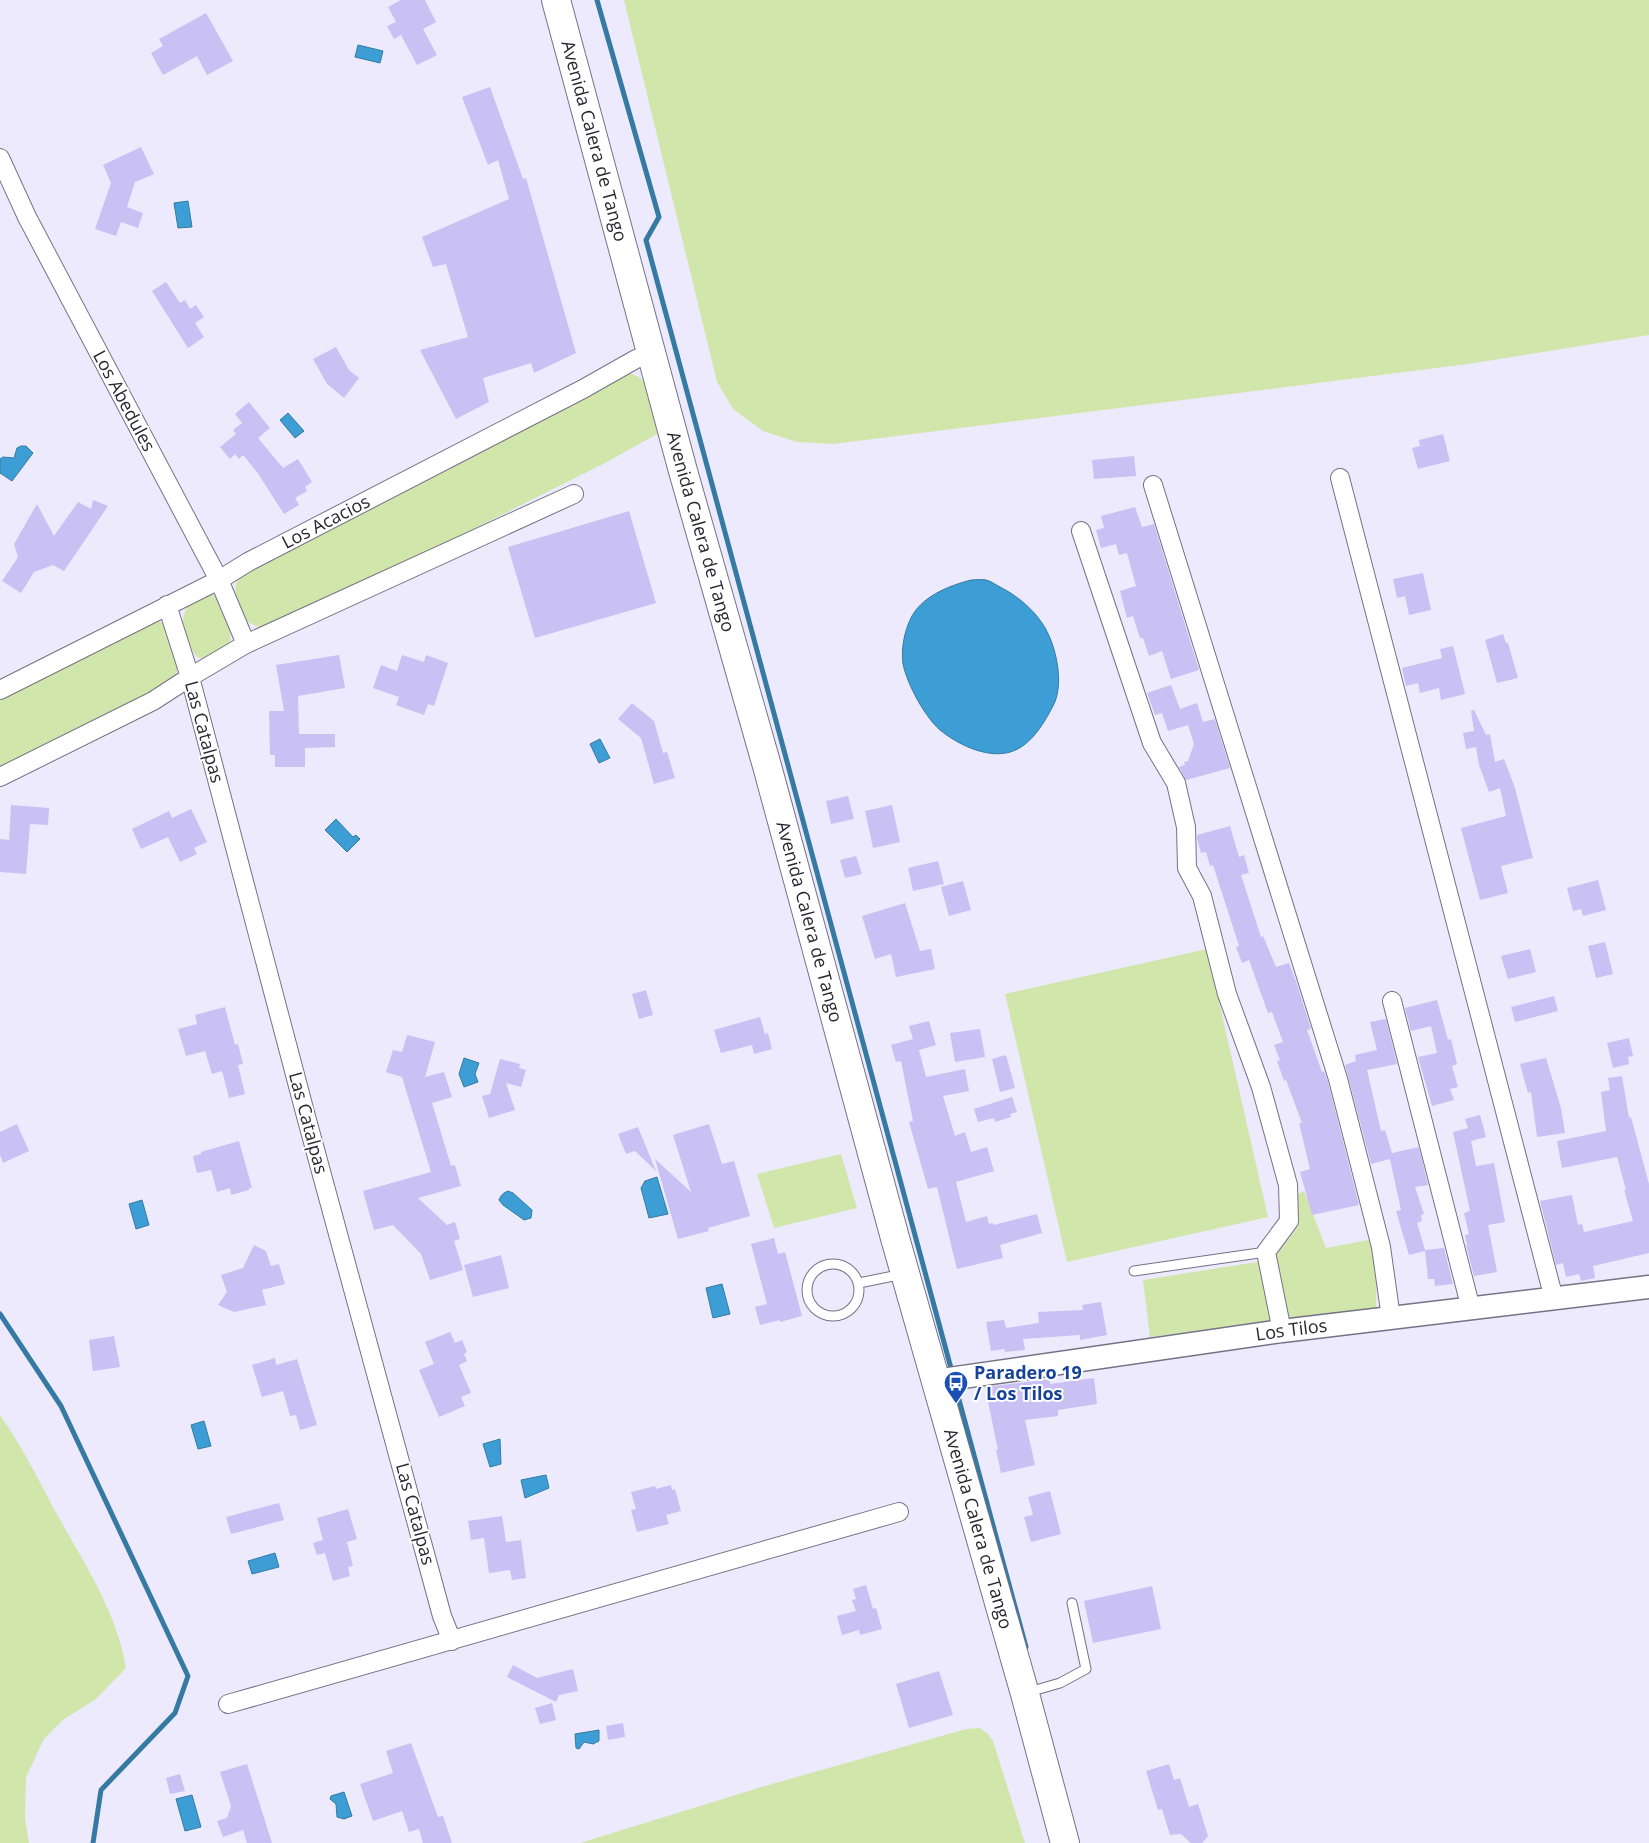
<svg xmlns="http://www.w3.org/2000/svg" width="1649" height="1843" font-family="'Open Sans',sans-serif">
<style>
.green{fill:#d1e6ab}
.water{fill:#3c9ed5;stroke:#367aa4}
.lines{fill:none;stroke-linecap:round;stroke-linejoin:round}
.stream{stroke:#367aa4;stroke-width:5}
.building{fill:#c9c0f4}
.service-casing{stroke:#757286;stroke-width:11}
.minor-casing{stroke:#757286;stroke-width:20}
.tertiary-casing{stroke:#757286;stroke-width:25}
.primary-casing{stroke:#757286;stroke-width:30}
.service{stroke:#fff;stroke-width:9}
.minor{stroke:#fff;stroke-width:18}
.tertiary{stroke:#fff;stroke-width:22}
.primary{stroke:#fff;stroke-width:28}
.labels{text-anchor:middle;stroke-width:4;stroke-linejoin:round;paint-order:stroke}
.street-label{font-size:18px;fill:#282730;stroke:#fff}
.transit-label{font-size:18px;font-weight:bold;fill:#164399;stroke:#fff;text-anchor:start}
</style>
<rect width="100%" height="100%" fill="#edeafd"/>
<!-- green -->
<path class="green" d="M624,0h1025v335l-181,29 -635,80 -36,-2 -34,-11 -30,-22 -16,-27z
M630,373l9,4 5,5 15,51 -54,30 -329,165c-33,4 -47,-23 -38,-51l383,-202z
M209,592c14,8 25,39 20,55l-21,13 -11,-3 -4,-5 -7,-15 -4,-14 5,-18z
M156,618l10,8 12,39 -2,11 -4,7 -172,91v-80z
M1207,949l61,268 -201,45 -62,-268z
M841,1154l16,54 -83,20 -17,-54z
M1304,1191l22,57 43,-8 8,29 -1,39 -226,29 -7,-57 114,-18 18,-6 23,-29 -5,-31z
M0,1415c23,33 40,68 59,103 27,48 58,95 67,150l-30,31 -32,20 -20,20 -18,38 -1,42 4,24h-29z
M980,1728l8,6 5,7 32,102h-445l185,-57 201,-57z"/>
<!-- water -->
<path class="water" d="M358,45l25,6 -3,12 -25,-6z
M188,201l4,26 -14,1 -4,-25z
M288,413l16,18 -9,7 -15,-18z
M21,446h5l7,7 -21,28 -12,-8v-14l3,-2 11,1 3,-10z
M971,580c5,0 11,-1 15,0 5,1 10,5 14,7 16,8 32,21 42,36 14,20 23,61 11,83 -10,19 -24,43 -47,47 -22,4 -49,-9 -66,-23 -15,-13 -33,-46 -37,-66 -2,-14 1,-31 7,-44 10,-23 38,-34 61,-40z
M600,739l10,19 -11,5 -9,-19z
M336,819l17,18 3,-2 4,4 -13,13 -22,-22z
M464,1058l15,5 -4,11 3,8 -14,5 -5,-13z
M657,1177l11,37 -19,4 -8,-30 4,-7z
M508,1191l5,2 19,17 -1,8 -7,2 -21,-15 -4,-5c2,-5 4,-7 9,-9z
M142,1200l7,25 -13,4 -7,-25z
M722,1284l8,30 -17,4 -7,-30z
M204,1421l7,25 -13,3 -7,-24z
M500,1439l1,25 -11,3 -7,-23z
M546,1475l3,13 -24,10 -4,-18z
M275,1553l4,14 -27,7 -4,-13z
M599,1730v11l-6,3 -9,-2 -5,7 -3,-1 -1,-14z
M344,1792l8,24 -8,3 -7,-2 -1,-13 -6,-5 1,-3z
M192,1795l9,32 -16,4 -9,-32z"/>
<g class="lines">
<!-- stream -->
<path class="stream" d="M597,0l62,217 -13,23 306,1132
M0,1314l61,92 127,270 -13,37 -74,77 -8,53
M955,1385l71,262"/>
</g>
<!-- building -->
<path class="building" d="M401,0h24l11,22 -13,7 14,26 -20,10 -16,-30 -7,4 -7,-13 9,-4 -8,-15z
M206,13l27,48 -26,14 -10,-19 -34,19 -12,-22 12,-7 -4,-7z
M490,87l33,92 3,-1 50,175 -42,20 -3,-10 -48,15 6,24 -33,17 -36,-69 48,-13 -22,-73 -13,3 -11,-30 87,-38 -11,-39 -10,5 -26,-68z
M141,147l13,27 -19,8 -8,25 16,6 -5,15 -17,-6 -5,14 -21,-7 16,-46 -8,-18z
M166,282l14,21 5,-3 5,9 6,-4 8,12 -9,6 9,14 -16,11 -36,-57z
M336,347l13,23 10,8 -15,20 -17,-14 -14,-25z
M249,402l21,26 -12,10 25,30 15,-9 14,23 -7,5 2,4 -12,7 4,7 -15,9 -27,-42 -14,-17 -4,4 -4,-5 -5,5 -10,-12 16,-13 -3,-4 9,-7 -7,-9z
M1443,434l7,27 -32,8 -6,-21 8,-2 -1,-6z
M1134,456l2,20 -42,3 -2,-19z
M93,500l15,6 -44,65 -11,-6 -19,7 -13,21 -19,-12 16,-24 -4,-13 23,-40 17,32 24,-34 13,7z
M1135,507l7,20 12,-3 45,146 -28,9 -9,-28 -13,5 -6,-18h-3l-7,-22 -6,2 -7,-27 16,-5 -9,-33 -8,2 -3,-11 -15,4 -5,-18 8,-2 -3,-12z
M629,511l27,92 -121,35 -27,-91z
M1423,573l8,37 -22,5 -4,-19 -8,2 -4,-19z
M1503,634l3,9h2l10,35 -21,5 -12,-43z
M1453,646l12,48 -24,6 -2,-12 -19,5 -2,-10 -12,3 -4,-18 40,-10 -2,-9z
M339,655l6,33 -47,8 1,38h36v13l-30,1v19h-30v-12h-5l-1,-44h15l-8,-46z
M402,655l22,7 2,-7 22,8 -14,43 -6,-2 -4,11 -28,-10 3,-8 -26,-9 8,-23 16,6z
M1171,685l9,24 17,-6 6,19 12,-3 15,49 -44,12 -7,-13 6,-2 -1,-3 4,-1 6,-17 -6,-19 -20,6 -6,-18 -7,2 -8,-22z
M632,703l22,18 9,32 4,-1 8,26 -21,6 -13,-46 -23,-19z
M1474,710l12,25 4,-1 5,28 9,-3 11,29 18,70 -32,8 7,27 -28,7 -19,-72 45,-12 -6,-28 -11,4 -10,-27 -3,-18 -10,2 -3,-16 11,-2 -3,-20z
M848,796l6,23 -23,5 -5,-23z
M11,805l38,3 -1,17 -18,-1 -4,50 -26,-2v-33l9,1z
M892,805l8,37 -27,6 -8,-37z
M191,809l16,33 -13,6 3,6 -17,8 -12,-25 -27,12 -9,-20 37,-18 3,7z
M1230,826l9,31 5,-2 5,18 -8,2 20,62 2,-1 13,31 13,-4 8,21 14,45 -4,1 15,42 2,-1 4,11 31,123 -47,10 -12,-43 10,-3 -11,-46h3l-16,-43 -2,1 -7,-20 3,-1 -6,-15 9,-3 -11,-30 -4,1 -19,-53 -7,3 -6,-16 3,-1 -26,-81 -3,1 -4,-14 -5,1 -4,-14v-4z
M856,856l6,18 -17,4 -5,-18z
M938,861l6,23 -31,7 -5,-23z
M1598,880l8,30 -23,6 -2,-7 -8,2 -6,-23z
M963,881l8,29 -22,6 -8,-29z
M905,903l15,48 11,-2 4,20 -39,8 -5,-23 -16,5 -13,-43z
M1605,942l8,32 -17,4 -8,-32z
M1530,949l6,23 -28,7 -7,-23z
M646,990l7,25 -14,4 -7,-25z
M1554,996l4,15 -43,11 -4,-15z
M1437,1000l11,40 3,-1 6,25 -5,2 6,21 -8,2 4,11 -22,6 -14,-49 19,-4 -6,-27 -20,5 -6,-23z
M225,1007l10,38 3,-1 5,20 -5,1 7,29 -16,4 -7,-27 -10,3 -7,-23 -19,5 -8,-27 19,-5 -2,-9z
M760,1017l5,17 3,-1 4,16 -18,5 -2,-9 -31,8 -7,-23z
M1386,1019l11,45 -30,6 14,61 4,-1 7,23 27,-6 9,38 -13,2 9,27 -3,1 1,6 -5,2 8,27 19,-2 9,36 -18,2 -1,-7h-6l-3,-28 -16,4 -13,-44 5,-1 -11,-51 -19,5 -26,-99 11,-4 -1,-6 22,-5 -7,-28z
M929,1021l7,24 -17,5 7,27 39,-8 4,22 -26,5 12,40 10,-4 6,20 16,-5 7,24 -38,11 10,40 21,-6 2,8 4,-1 1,2 43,-11 5,19 -42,12 3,13 -46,11 -20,-82 -9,2 -19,-67 4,-1 -12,-60 -5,1 -5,-17 22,-6 -4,-13z
M980,1029l5,28 -30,5 -5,-29z
M407,1035l28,7 -10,35 19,-5 8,25 -20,6 19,63 4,-1 6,21 -43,12 29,27 8,-3 5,17 -6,2 9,29 -33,10 -9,-26 -28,-29 -19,5 -11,-39 68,-19 -29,-95 -16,-5 7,-22 9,2z
M1629,1038l4,18 -5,1 1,7 -16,4 -6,-25z
M1006,1055l9,33 -15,4 -8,-33z
M1546,1058l15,50 4,25 -28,4 -6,-45 -3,1 -8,-29z
M500,1059l20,5 -1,4 7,2 -5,17 -15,-4 9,27 -26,8 -7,-22 8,-2z
M1622,1076l7,42 2,-1 18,67v69l-56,13 2,12 -14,3 -2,-7 -13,3 -3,-14 -7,2 -16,-64 32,-6 6,30 4,-1 2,8 49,-11 -9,-31h2l-9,-33 -55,11 -5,-27 49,-10 -5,-39 9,-2 -2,-12z
M1012,1097l5,15 -7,2 1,3 -16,5 -1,-4 -16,4 -4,-13z
M1480,1115l6,22 -15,4 5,25 18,-3 11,59 -17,3 9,47 -23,4 -8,-31h1l-2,-10 4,-1 -5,-21 6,-2 -17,-79 15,-4 -3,-9z
M17,1124l12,27 -26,12 -3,-8v-23z
M709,1124l13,40 12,-3 16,55 -42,12 1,3 -31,8 -23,-80 36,33 -18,-57z
M638,1127l18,44 -21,-20 -9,3 -8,-20z
M239,1141l13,47h-3v2l-18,5 -1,-7 -13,4 -6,-22 -14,3 -4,-17 8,-2v-2z
M774,1238l4,16 7,-2 17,64 -22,6v-2l-20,5 -5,-18 12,-3 -16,-60z
M254,1245l12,6 5,15 8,-2 6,20 -23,6 4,15 -32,7 -16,-7 9,-13 -6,-17 22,-7z
M501,1255l8,33 -36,9 -9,-32z
M1101,1302l6,33 -27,5v-5l-57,4 2,11 -20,2 -1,-3 -13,2 -5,-29 18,-2 2,8 33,-5 -1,-11 45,-2 -1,-5z
M450,1332l5,11 7,-3 5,12 -3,2 3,7 -8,4 12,28 -10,4 4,9 -26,11 -20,-47 15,-6 -9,-22z
M114,1336l6,31 -27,4 -4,-31z
M275,1358l1,7 21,-6 20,66 -17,5 -4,-15 -6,1 -7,-25 -21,6 -10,-32z
M1094,1378l3,26 -39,6v6l-33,4 10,45 -34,8 -5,-23h2l-13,-63 65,-8v5z
M671,1485l1,5 3,-1 6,22 -15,4 3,9 -32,8 -6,-22 5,-1 -5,-17 24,-6 1,3z
M1050,1491l11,43 -30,8 -7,-25 9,-2 -5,-18z
M279,1503l5,17 -53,14 -5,-17z
M348,1509l9,30 -10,3 6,24 -5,1 2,9 -17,5 -8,-28 -8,2 -4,-12 10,-3 -6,-22z
M502,1516l4,26 15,-2 5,38 -14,2 -2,-10 -21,3 -5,-35 -13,2 -3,-19z
M866,1585l7,24 3,-1 6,21 -22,6 -1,-5 -17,5 -5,-19 19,-5 -4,-11 4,-1 -3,-10z
M1152,1586l9,43 -68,14 -9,-42z
M513,1665l24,13 36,-9 5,22 -19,4 -3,7 -49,-25z
M939,1671l14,44 -44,13 -13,-44z
M552,1703l4,17 -16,4 -5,-16z
M623,1723l2,14 -17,3 -2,-14z
M411,1743l27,74 5,-1 9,27h-29l-4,-14 -10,3 -7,-21 -29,10 -13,-37 33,-11 -7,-22z
M247,1764l25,79h-25l-4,-13 -20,7 -6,-16 10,-3 4,-12 -11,-34z
M1169,1764l5,16 6,-2 9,29 9,-3 10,32 -6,7h-11l-10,-9 -11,1 -8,-26 -4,1 -12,-39z
M180,1774l5,17 -15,3 -4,-16z"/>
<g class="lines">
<defs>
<path id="service" d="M807 1290a26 26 0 1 1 52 0a26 26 0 1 1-52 0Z
M1134,1271l132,-19
M859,1283l44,-9
M1029,1692l31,-9 26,-14 -14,-66"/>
<path id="minor" d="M0,158l27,59 192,363 27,64
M1340,478l214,821
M1153,485l185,594 43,168 10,71
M1081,531l71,212 24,40 10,44 1,41 15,28 25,98 34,93 27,98 1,36 -23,31 16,79
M167,605l23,72 117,443 135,496 10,25
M0,690l219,-110 29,-18 335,-173 53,-30 15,-6
M0,777l153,-76 37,-24 56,-33 328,-150
M1392,1001l79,308
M228,1704l671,-192"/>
<g id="tertiary">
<path id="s1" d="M935,1381l347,-50 367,-44"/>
</g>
<g id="primary">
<path id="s2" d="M556,0l127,471 84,295 128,472 130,456 40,149"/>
</g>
</defs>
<!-- service casing -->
<use href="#service" class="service-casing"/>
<!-- minor casing -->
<use href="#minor" class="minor-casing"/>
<!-- tertiary casing -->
<use href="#tertiary" class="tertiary-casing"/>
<!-- primary casing -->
<use href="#primary" class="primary-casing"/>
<!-- service -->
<use href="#service" class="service"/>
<!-- minor -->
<use href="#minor" class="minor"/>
<!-- tertiary -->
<use href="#tertiary" class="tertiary"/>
<!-- primary -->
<use href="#primary" class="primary"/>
</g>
<!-- icons -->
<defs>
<symbol id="bus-pin" viewBox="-11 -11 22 30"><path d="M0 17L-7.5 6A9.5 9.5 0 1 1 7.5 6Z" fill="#1a4fb4" stroke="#fff"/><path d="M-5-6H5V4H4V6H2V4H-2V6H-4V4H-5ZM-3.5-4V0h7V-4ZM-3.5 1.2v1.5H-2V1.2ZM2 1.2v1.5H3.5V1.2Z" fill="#fff"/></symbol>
</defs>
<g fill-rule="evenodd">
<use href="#bus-pin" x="942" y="1369" width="28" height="38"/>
</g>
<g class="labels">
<!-- street labels -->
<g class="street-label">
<text dy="6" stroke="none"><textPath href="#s2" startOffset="146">Avenida Calera de Tango</textPath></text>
<text transform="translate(124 401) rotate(62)" y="6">Los Abedules</text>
<text transform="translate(326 522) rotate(-27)" y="6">Los Acacios</text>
<text dy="6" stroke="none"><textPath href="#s2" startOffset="551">Avenida Calera de Tango</textPath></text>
<text transform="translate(204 732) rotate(75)" y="6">Las Catalpas</text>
<text dy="6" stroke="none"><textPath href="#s2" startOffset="956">Avenida Calera de Tango</textPath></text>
<text transform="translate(308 1123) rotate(75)" y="6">Las Catalpas</text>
<text dy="6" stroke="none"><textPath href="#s1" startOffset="360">Los Tilos</textPath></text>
<text transform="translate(415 1514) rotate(75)" y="6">Las Catalpas</text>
<text dy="6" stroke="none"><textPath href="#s2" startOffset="1586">Avenida Calera de Tango</textPath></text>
</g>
<!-- transit labels -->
<g class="transit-label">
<text x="974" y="1379">Paradero 19<tspan x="974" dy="21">/ Los Tilos</tspan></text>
</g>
</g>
</svg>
